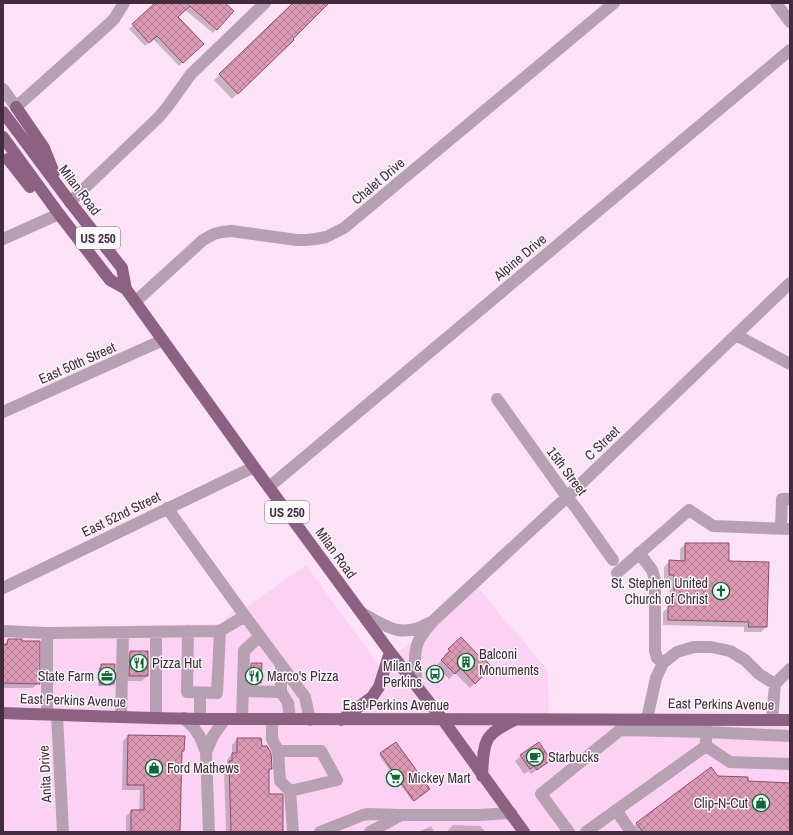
<svg xmlns="http://www.w3.org/2000/svg" width="793" height="835" font-family="'Archivo Narrow',sans-serif">
<style>
.built{fill:#fbd2f3}
.shadow{fill:#0003}
.building{fill:url(#building-cross-hatch);stroke:#8f4d6a}
.lines{fill:none;stroke-linecap:round;stroke-linejoin:round}
.minor{stroke:#b8a0b3;stroke-width:12}
.major{stroke:#8c6184;stroke-width:12}
.labels{text-anchor:middle;stroke-width:3;stroke-linejoin:round;paint-order:stroke}
.shield{fill:#f8f8f8;stroke:#796876;stroke-width:1}
.shield-label{font-size:13px;font-weight:bold;fill:#432b3e}
.street-label{font-size:14px;fill:#432b3e;stroke:#f8f8f8}
.poi-label{font-size:14px;fill:#432b3e;stroke:#f8f8f8;text-anchor:start}
</style>
<defs>
<pattern id="building-cross-hatch" width="8" height="8" patternUnits="userSpaceOnUse"><rect width="8" height="8" fill="#db99b4"/><path d="M0 0l8 8M0 8l8-8" fill="none" stroke="#b37d94"/></pattern>
</defs>
<rect width="100%" height="100%" fill="#fce2f6"/>
<!-- built -->
<path class="built" d="M306,565l74,102 99,-79 26,33 11,11 32,39 1,54 241,-1v108h-787v-206l58,2 47,-2 114,-2 17,-22 6,6z"/>
<!-- shadow -->
<path class="shadow" d="M157,3h66l9,8 -19,22 -28,-23 -8,7 25,27 -23,22 -26,-27 -8,7 -16,-17z
M294,3h34l-37,36 2,1 -61,59 -18,-19z
M686,544l42,18 38,65 -5,5h-17v-5l-81,-2v-13l6,-5 1,-27h-6v-13l6,-6h10v-12z
M461,639l18,36 2,2 -11,11 -15,-15 -6,6 -13,-13 9,-9 -1,-2z
M8,640l30,43 -5,5h-30v-43z
M130,652l17,24 -5,5h-17v-24z
M252,664l8,19 -5,5h-9v-19z
M102,665l11,18 -2,3h-13v-14l1,-2v-2z
M128,736l56,14 -3,3 -2,79h-53v-16l6,-5h7l1,-21h-18l1,-49z
M237,739l24,8 10,22 -3,3v23l14,37h-56l-2,-64 3,-3v-5l5,-6v-9z
M381,754l47,37 -16,10 -14,-20 -8,6 -4,-6 7,-6 -14,-20z
M521,756l29,4 -6,5 -13,9 -2,-3 -5,3 -9,-13z
M717,777l30,5 43,2v48h-154l-3,-5 4,-3z
M453,825l27,1 6,6h-38v-2z
M431,826l3,6h-15z"/>
<!-- building -->
<path class="building" d="M155,3h70l9,8 -17,19 -27,-24 -12,11 26,27 -21,19 -26,-27 -8,7 -17,-19z
M293,3h36l-36,36 1,1 -56,54 -19,-20z
M685,543h44v18l40,1 -2,65h-19l1,-5 -81,-2v-14h6v-31h-5v-15l16,1z
M461,637l18,19 1,-2 10,11 -10,10 2,2 -7,7 -14,-16 -6,6 -14,-14 9,-9 -2,-2z
M8,639h14v2h18v43l-37,-1v-39l4,1z
M130,651h18v25h-19z
M251,663h11l-1,20h-10z
M101,664h14l-1,20h-14v-16h1z
M128,735l57,1 -1,15h-2l-2,81h-49v-22h13v-25h-17z
M237,738h24l1,8h5l4,7 1,16h-3v25h14v38h-52l-2,-71h3v-8h5z
M396,742l34,47 -16,12 -14,-20 -8,5 -6,-7 8,-6 -14,-20z
M539,742l12,18 -14,10 -3,-4 -4,3 -10,-14z
M711,767l7,9 30,1v4l42,2v49h-147l-7,-9z"/>
<g class="lines">
<!-- minor -->
<path class="minor" d="M776,3l14,19
M3,89l13,18 93,-83 5,-5 10,-16
M70,202l89,-85 9,-11 23,-32 74,-71
M3,239l56,-25
M135,302l68,-62 11,-6 8,-2 9,-1 66,9h9l10,-1 10,-2 18,-9 270,-225
M736,335l54,29
M497,399l70,98 9,11 37,52
M3,412l160,-72
M269,487l521,-437
M167,508l78,108 60,81 5,23
M781,528l1,-29h8
M639,553l13,17 3,10v71l2,7 6,5
M617,573l72,-63 24,16 77,3
M3,588l251,-121
M362,613c25,14 39,26 67,10
M3,631l44,2v81
M188,631l-1,61 30,1 3,-62
M47,633l173,-2 25,-15
M281,665v27l7,11 2,16
M417,687c-1,-13 -4,-29 0,-42 3,-10 10,-17 16,-24l134,-124 223,-214
M243,691l38,1
M57,715l6,117
M121,716l2,-84
M156,717v-85
M184,718l10,10 6,9 6,15 3,80
M200,719v-26
M242,719l2,-68 16,-15
M272,719v20l6,12 2,30 10,10 3,41
M647,719l9,-41 7,-15 14,-11 17,-5h17l19,4 15,9 14,14 16,10 15,-15
M772,720l3,-36
M706,746l24,16 60,2
M278,751h43l16,29 -47,11
M206,752l7,-16 12,-17
M616,810l15,22
M320,832l43,-17 6,-1 30,1
M370,832l31,-17h79l31,-2
M569,832l-28,-38 79,-64 86,2 84,4
M586,832l120,-86v-20"/>
<!-- major -->
<path class="major" d="M16,107l28,41 10,25
M3,112l67,90 52,66 4,21 128,178 136,185 53,68 81,112
M3,137l56,77 51,66 16,9
M8,159l22,28
M3,713c66,2 132,5 198,6 196,1 393,-1 589,1
M341,720l31,-23 7,-10 11,-35
M482,776c1,-12 0,-33 9,-41 6,-7 14,-10 22,-14"/>
</g>
<!-- icons -->
<defs>
<symbol id="church-ring" viewBox="-11 -11 22 22"><circle r="9.5" fill="#f8f8f8" stroke="#126739" stroke-width="1.5"/><path d="M-1.2-6h2.4v3.5h3.3v2.4h-3.3V6h-2.4V-.1h-3.3v-2.4h3.3Z" fill="#126739"/></symbol>
<symbol id="building-ring" viewBox="-11 -11 22 22"><circle r="9.5" fill="#f8f8f8" stroke="#126739" stroke-width="1.5"/><path d="M-4-6H4V6H1V3H-1V6H-4ZM-2.5-4.3h1.7v1.8h-1.7ZM.8-4.3h1.7v1.8H.8ZM-2.5-1h1.7V.8h-1.7ZM.8-1h1.7V.8H.8Z" fill="#126739"/></symbol>
<symbol id="restaurant-ring" viewBox="-11 -11 22 22"><circle r="9.5" fill="#f8f8f8" stroke="#126739" stroke-width="1.5"/><path d="M-5-6h1v4h1v-4h1v4h1v-4h1v5L-1.5 .5V6h-2V.5L-5-1ZM5-6V6H3V1.5H1.5Q1.5-4 5-6Z" fill="#126739"/></symbol>
<symbol id="bus-ring" viewBox="-11 -11 22 22"><circle r="9.5" fill="#f8f8f8" stroke="#126739" stroke-width="1.5"/><path d="M-5-6H5V4H4V6H2V4H-2V6H-4V4H-5ZM-3.5-4V0h7V-4ZM-3.5 1.2v1.5H-2V1.2ZM2 1.2v1.5H3.5V1.2Z" fill="#126739"/></symbol>
<symbol id="office-ring" viewBox="-11 -11 22 22"><circle r="9.5" fill="#f8f8f8" stroke="#126739" stroke-width="1.5"/><path d="M-6-3h4V-5.5h4V-3h4V5H-6ZM-1-4.5V-3h2v-1.5ZM-6 0V1H6V0Z" fill="#126739"/></symbol>
<symbol id="cafe-ring" viewBox="-11 -11 22 22"><circle r="9.5" fill="#f8f8f8" stroke="#126739" stroke-width="1.5"/><path d="M-5.5-4.5H6V0H3Q3 3.5 0 3.5H-2.5Q-5.5 3.5-5.5 0ZM3-3.2v2h1.7v-2ZM-6 4.5H4V6H-6Z" fill="#126739"/></symbol>
<symbol id="shop-ring" viewBox="-11 -11 22 22"><circle r="9.5" fill="#f8f8f8" stroke="#126739" stroke-width="1.5"/><path d="M-5-2.5h2.3a2.7 3.5 0 0 1 5.4 0H5L5.5 6h-11ZM-1.5-2.5h3a1.5 2.3 0 0 0-3 0Z" fill="#126739"/></symbol>
<symbol id="supermarket-ring" viewBox="-11 -11 22 22"><circle r="9.5" fill="#f8f8f8" stroke="#126739" stroke-width="1.5"/><path d="M-6-5.5h2.5l.6 2H6L4.5 2H-2.5L-4.4-4H-6ZM-1.5 3.2a1.3 1.3 0 1 0 .1 0ZM3 3.2a1.3 1.3 0 1 0 .1 0Z" fill="#126739"/></symbol>
</defs>
<g fill-rule="evenodd">
<use href="#church-ring" x="711" y="581" width="20" height="20"/>
<use href="#building-ring" x="456" y="652" width="20" height="20"/>
<use href="#restaurant-ring" x="129" y="653" width="20" height="20"/>
<use href="#bus-ring" x="425" y="664" width="20" height="20"/>
<use href="#office-ring" x="97" y="666" width="20" height="20"/>
<use href="#restaurant-ring" x="244" y="666" width="20" height="20"/>
<use href="#cafe-ring" x="525" y="747" width="20" height="20"/>
<use href="#shop-ring" x="144" y="758" width="20" height="20"/>
<use href="#supermarket-ring" x="385" y="768" width="20" height="20"/>
<use href="#shop-ring" x="751" y="793" width="20" height="20"/>
</g>
<g class="labels">
<!-- shield labels -->
<g class="shield">
<rect x="76" y="227" width="44" height="22" rx="3"/>
<rect x="265" y="501" width="44" height="22" rx="3"/>
</g>
<g class="shield-label">
<text x="98" y="243">US 250</text>
<text x="287" y="517">US 250</text>
</g>
<!-- street labels -->
<g class="street-label">
<text transform="translate(378 181) rotate(-40)" y="5">Chalet Drive</text>
<text transform="translate(80 190) rotate(53)" y="5">Milan Road</text>
<text transform="translate(520 257) rotate(-40)" y="5">Alpine Drive</text>
<text transform="translate(77 363) rotate(-24)" y="5">East 50th Street</text>
<text transform="translate(602 443) rotate(-44)" y="5">C Street</text>
<text transform="translate(567 471) rotate(53)" y="5">15th Street</text>
<text transform="translate(121 514) rotate(-26)" y="5">East 52nd Street</text>
<text transform="translate(336 553) rotate(54)" y="5">Milan Road</text>
<text transform="translate(73 700) rotate(2)" y="5">East Perkins Avenue</text>
<text transform="translate(721 704) rotate(1)" y="5">East Perkins Avenue</text>
<text x="396" y="710">East Perkins Avenue</text>
<text transform="translate(45 774) rotate(-93)" y="5">Anita Drive</text>
</g>
<!-- poi labels -->
<g class="poi-label">
<text x="708" y="588" text-anchor="end">St. Stephen United<tspan x="708" dy="16">Church of Christ</tspan></text>
<text x="479" y="659">Balconi<tspan x="479" dy="16">Monuments</tspan></text>
<text x="152" y="668">Pizza Hut</text>
<text x="422" y="671" text-anchor="end">Milan &amp;<tspan x="422" dy="16">Perkins</tspan></text>
<text x="94" y="681" text-anchor="end">State Farm</text>
<text x="267" y="681">Marco's Pizza</text>
<text x="548" y="762">Starbucks</text>
<text x="167" y="773">Ford Mathews</text>
<text x="408" y="783">Mickey Mart</text>
<text x="748" y="808" text-anchor="end">Clip-N-Cut</text>
</g>
</g>
<!-- border -->
<rect width="793" height="835" fill="none" stroke="#432b3e" stroke-width="8"/>
</svg>
